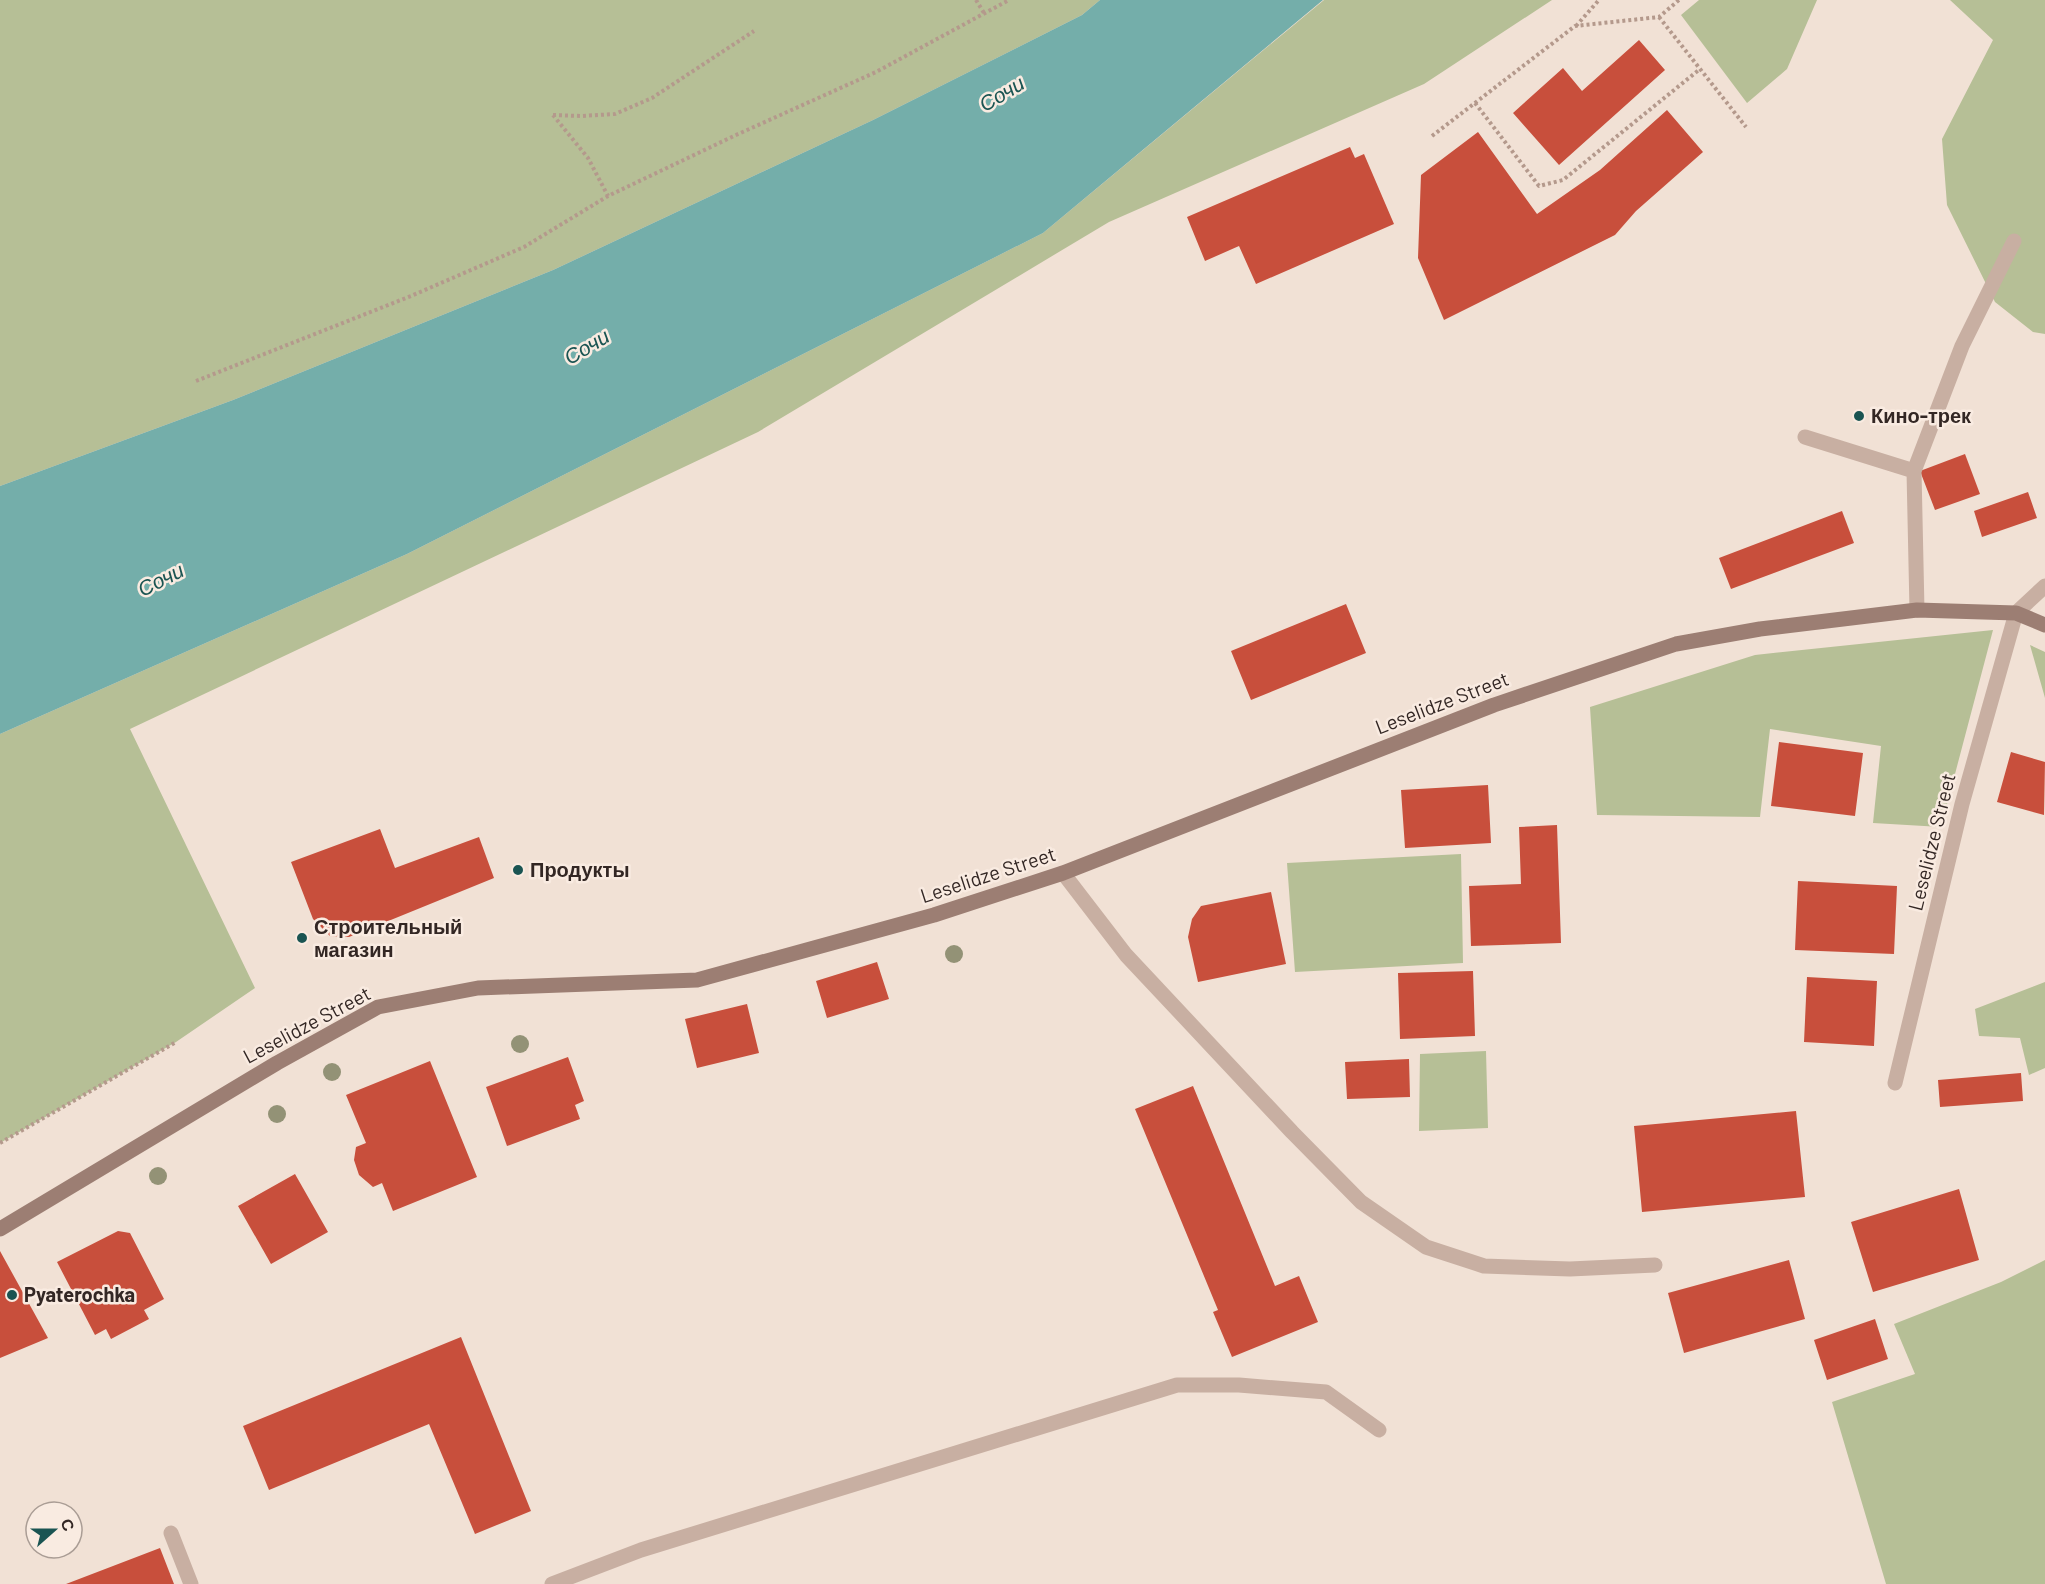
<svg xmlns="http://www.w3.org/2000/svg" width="2045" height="1584" font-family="Barlow,sans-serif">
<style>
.green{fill:#b6bf96}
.water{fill:#74aeaa}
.building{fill:#c84f3c}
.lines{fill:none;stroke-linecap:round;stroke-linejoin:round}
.path{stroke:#b4998c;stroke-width:4;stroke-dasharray:3 3;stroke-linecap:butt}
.lane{stroke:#c8afa2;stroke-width:15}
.street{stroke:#c8afa2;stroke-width:15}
.secondary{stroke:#9c7e73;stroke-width:15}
.tree{fill:#939276}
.poi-dot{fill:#1a5452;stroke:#f9ebe1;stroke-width:2}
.labels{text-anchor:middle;stroke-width:5;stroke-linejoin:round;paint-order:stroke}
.poi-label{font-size:20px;font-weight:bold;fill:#332724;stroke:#f9ebe1;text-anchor:start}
.street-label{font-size:20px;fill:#332724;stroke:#f9ebe1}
.water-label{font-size:21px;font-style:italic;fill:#1a5452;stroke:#f9ebe1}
</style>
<rect width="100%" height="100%" fill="#f1e1d5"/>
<!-- green -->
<path class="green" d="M0,0h1100l-18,15 -209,105 -320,150 -320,130 -233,86z
M1324,0h228l-128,84 -315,138 -351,210 -628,297 125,259 -79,54 -176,101v-409l407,-180 636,-321z
M1699,0h118l-30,69 -40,34 -66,-88z
M1950,0h95v334l-12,-2 -38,-30 -48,-97 -5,-66 51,-99z
M1993,630l-52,197 -68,-4 8,-77 -111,-17 -10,88 -163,-2 -7,-108 165,-52z
M2030,645l15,7v46z
M1461,854l2,109 -168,9 -8,-109z
M2045,982v86l-16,7 -9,-37 -41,-2 -4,-27z
M1486,1051l2,77 -69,3 1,-77z
M2045,1260v324h-159l-54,-182 83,-28 -21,-50 107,-42z"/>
<!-- water -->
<path class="water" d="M1100,0h223l-280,233 -636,321 -407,180v-248l233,-86 320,-130 320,-150 209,-105z"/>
<!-- building -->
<path class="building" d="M1639,40l26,30 -106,95 -46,-52 50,-45 19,23z
M1667,110l36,42 -67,59 -21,24 -171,85 -26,-62 3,-83 57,-43 59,82 63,-44z
M1350,147l5,11 9,-4 30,70 -138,60 -17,-38 -34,15 -18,-44z
M1965,454l15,40 -45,16 -15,-39z
M2028,492l9,26 -55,19 -8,-26z
M1842,511l12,32 -123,46 -12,-31z
M1346,604l20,49 -115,47 -20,-49z
M1779,742l84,11 -8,63 -84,-10z
M2011,752l34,10 -1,53 -47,-13z
M1488,785l3,58 -86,5 -4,-58z
M1557,825l4,118 -90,3 -2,-60 52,-2 -2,-57z
M380,829l15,39 84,-31 15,41 -145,59 -19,-1 -17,-17 -22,-57z
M1798,881l99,5 -3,68 -99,-4z
M1271,892l15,72 -88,18 -10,-45 4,-18 9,-13z
M877,962l12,37 -62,19 -11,-37z
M1473,971l2,65 -75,3 -2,-66z
M1807,977l70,4 -3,65 -70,-4z
M747,1004l12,49 -62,15 -12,-49z
M568,1057l16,44 -9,4 5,14 -73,27 -21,-59z
M1409,1059l1,38 -63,2 -2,-37z
M430,1061l47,116 -84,34 -11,-28 -9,4 -14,-12 -5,-15 2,-13 10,-4 -20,-48z
M2021,1073l2,28 -83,6 -2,-27z
M1193,1086l82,200 24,-10 19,46 -86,35 -19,-45 5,-2 -83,-201z
M1796,1111l9,86 -163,15 -8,-86z
M295,1174l33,58 -57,32 -33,-58z
M1959,1189l20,71 -106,32 -22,-70z
M118,1231l12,2 34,66 -20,11 5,9 -38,20 -5,-10 -11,6 -38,-73z
M0,1251l48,87 -48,20z
M1789,1260l16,59 -121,34 -16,-60z
M1875,1319l13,40 -61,21 -13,-40z
M461,1337l70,174 -56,23 -46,-110 -160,66 -26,-64z
M160,1548l14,36h-108z"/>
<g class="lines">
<!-- path -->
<path class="path" d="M976,0l8,13
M1659,17l87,110
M1576,26l23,-26
M1475,103l64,83 24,-6 137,-111
M553,115l28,1 34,-2 37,-16 102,-67
M553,115l35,43 20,38
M1432,136l143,-110 84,-9 20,-17
M196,381l215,-85 113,-49 84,-51 128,-61 140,-63 133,-72
M0,1143l176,-101"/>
<!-- lane -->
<path class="lane" d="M1805,437l109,34
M1917,610l-3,-139 48,-125 52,-105
M1063,873l63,82 166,177 69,70 65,45 58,19 86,3 85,-4
M171,1533l20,51
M552,1584l89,-34 536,-165h62l87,7 53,38"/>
<!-- street -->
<path class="street" d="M1895,1083l67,-279 54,-191 29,-27"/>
<!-- secondary -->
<path class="secondary" d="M0,1229l277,-166 101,-56 100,-19 219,-8 237,-65 129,-42 431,-168 182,-61 84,-15 157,-19 99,3 29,12"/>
</g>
<!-- trees -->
<g class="tree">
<circle cx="954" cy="954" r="9"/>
<circle cx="520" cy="1044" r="9"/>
<circle cx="332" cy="1072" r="9"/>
<circle cx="277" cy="1114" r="9"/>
<circle cx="158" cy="1176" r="9"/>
</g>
<!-- markers -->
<g class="poi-dot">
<circle cx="1859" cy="416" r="6"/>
<circle cx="518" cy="870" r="6"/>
<circle cx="302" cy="938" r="6"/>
<circle cx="12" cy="1295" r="6"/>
</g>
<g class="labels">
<!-- poi labels -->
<g class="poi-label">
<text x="1871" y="423">Кино-трек</text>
<text x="530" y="877">Продукты</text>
<text x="314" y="934">Строительный<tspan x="314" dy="23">магазин</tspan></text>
<text x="24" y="1302">Pyaterochka</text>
</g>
<!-- street labels -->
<g class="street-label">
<text transform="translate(1442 703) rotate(-21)" y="7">Leselidze Street</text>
<text transform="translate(1932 842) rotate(-76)" y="7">Leselidze Street</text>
<text transform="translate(988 875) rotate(-18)" y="7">Leselidze Street</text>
<text transform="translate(307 1025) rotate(-28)" y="7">Leselidze Street</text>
</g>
<!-- water labels -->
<g class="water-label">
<text transform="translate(1002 94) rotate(-31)" y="7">Сочи</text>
<text transform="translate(587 347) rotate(-31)" y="7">Сочи</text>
<text transform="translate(161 580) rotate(-27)" y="7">Сочи</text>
</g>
</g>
<!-- north arrow -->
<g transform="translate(54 1530) rotate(69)"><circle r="28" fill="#f9ebe1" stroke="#aa9d95" stroke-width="1.5"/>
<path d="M0-4.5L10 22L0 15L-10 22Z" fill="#1a5452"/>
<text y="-9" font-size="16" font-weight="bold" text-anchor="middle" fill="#332724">С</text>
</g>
</svg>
